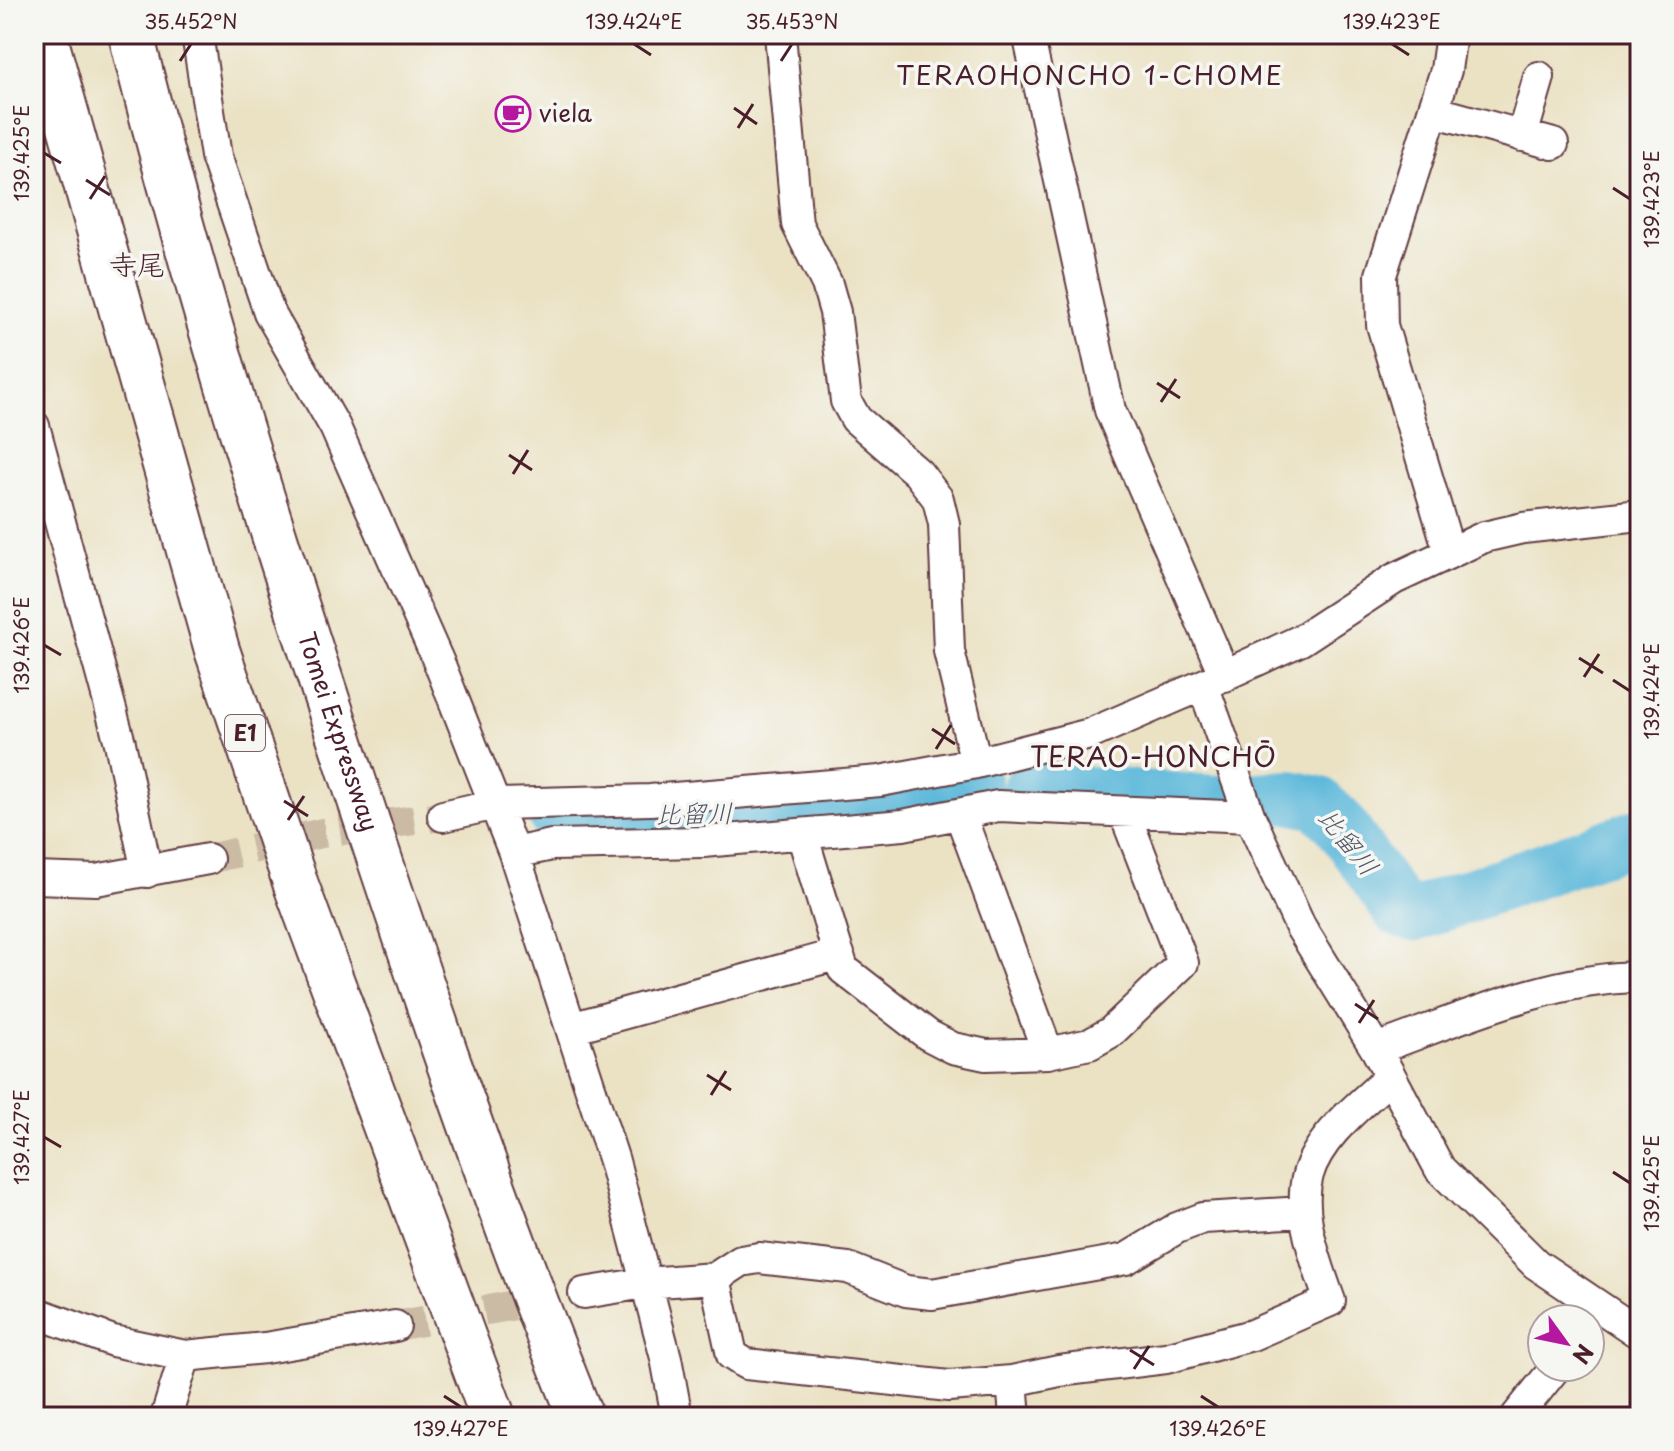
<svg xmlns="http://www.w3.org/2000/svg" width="1674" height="1451" font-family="'Playpen Sans','Klee One',sans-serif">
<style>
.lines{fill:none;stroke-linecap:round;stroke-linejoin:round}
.river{stroke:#5cb8da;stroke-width:54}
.minor-tunnel{stroke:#cbbba5;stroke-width:30;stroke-dasharray:30 15;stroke-linecap:butt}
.minor-casing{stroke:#623c42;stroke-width:34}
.motorway-casing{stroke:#623c42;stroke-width:48}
.minor{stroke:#fff;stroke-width:30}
.motorway{stroke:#fff;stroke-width:44}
.ticks{fill:none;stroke:#4a1f2b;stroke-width:3}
.labels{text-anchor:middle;stroke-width:7;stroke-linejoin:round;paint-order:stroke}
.shield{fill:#f6f6f2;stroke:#7e6067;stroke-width:2}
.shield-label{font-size:22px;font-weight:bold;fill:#4a1f2b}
.poi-label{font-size:24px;fill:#4a1f2b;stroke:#f6f6f2;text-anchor:start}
.street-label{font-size:24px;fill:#4a1f2b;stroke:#f6f6f2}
.neighbourhood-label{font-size:26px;letter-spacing:2px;fill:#4a1f2b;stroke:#f6f6f2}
.water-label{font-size:26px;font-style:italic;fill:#505568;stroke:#f6f6f2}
.quarter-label{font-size:28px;fill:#4a1f2b;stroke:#f6f6f2}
.neatline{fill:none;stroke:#4a1f2b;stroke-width:3}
.ticks-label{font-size:20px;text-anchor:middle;fill:#4a1f2b}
</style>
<rect width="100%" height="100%" fill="#f6f6f2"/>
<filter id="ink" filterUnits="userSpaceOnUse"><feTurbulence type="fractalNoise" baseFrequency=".0125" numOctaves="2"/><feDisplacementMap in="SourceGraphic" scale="16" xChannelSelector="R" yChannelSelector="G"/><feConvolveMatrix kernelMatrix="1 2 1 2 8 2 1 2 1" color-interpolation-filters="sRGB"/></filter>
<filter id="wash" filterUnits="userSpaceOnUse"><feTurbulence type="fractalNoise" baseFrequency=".006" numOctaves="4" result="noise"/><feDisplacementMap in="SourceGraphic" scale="32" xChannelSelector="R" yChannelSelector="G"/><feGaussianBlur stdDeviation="1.8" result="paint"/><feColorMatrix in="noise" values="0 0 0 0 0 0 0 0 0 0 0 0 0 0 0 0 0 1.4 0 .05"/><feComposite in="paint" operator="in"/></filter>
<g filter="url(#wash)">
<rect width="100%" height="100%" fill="#ebe2c4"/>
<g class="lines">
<!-- river -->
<path class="river" d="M1029,789l186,13 75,-5 28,6 20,19 61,88 15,5 226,-80
M556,817c131,4 290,-3 419,-33"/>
</g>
</g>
<g filter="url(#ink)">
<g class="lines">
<!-- minor-tunnel -->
<path class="minor-tunnel" d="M208,859l114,-26 121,-17
M395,1326l189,-33"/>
<defs>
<path id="minor" d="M197,34l19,122 53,156 66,115 105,238 74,188 100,308 52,197 11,59
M780,34l17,190 30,60 8,28 11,89 10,18 62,54 20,26 6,25 5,127 27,112
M1028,34l82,376 115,266
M1433,111l120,33
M1522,136l17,-59
M34,426l86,317 27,129
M1449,551l-67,-226 -1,-50 65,-205 5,-36
M1203,685l47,132 50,109 76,123 64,120 96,95 104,70
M960,814l88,239
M443,816l53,-12 154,-4 230,-19 96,-18 114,-29 113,-49 98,-45 93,-61 90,-42 39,-9 117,-13
M802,834l41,135 85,66 25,13 33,7 62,-2 42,-9 21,-12 72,-69 -59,-151
M514,853l38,-8 151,-3 200,-17 95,-19 252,11
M34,878l62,2 112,-21
M571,1028l268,-74
M1376,1049c84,-30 174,-71 264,-72
M715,1278l26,-17 18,-3 89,10 58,23 26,3 194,-35 51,-31 26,-10 101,-6
M584,1293l61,-10 70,-5 17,77 14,9 203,22 63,-5 47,-10 107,-13 86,-23 78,-34c-44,-120 -35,-142 60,-223
M34,1312l79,29 72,15 80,-8 130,-22
M1012,1381l3,36
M166,1417l19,-61
M1516,1417l40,-50"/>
<g id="motorway">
<path d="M44,34l173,616 79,235 197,532"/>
<path id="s1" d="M131,34c61,248 139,493 219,736 72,218 145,435 231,647"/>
</g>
</defs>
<!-- minor casing -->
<use href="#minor" class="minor-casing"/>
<!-- motorway casing -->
<use href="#motorway" class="motorway-casing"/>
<!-- minor -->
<use href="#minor" class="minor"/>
<!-- motorway -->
<use href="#motorway" class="motorway"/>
</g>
</g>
<!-- ticks -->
<path class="ticks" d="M634,44l17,11M1392,44l17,11M180,61l11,-17M781,61l11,-17M734,108l23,16M738,128l15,-24M44,153l17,10M86,180l24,15M1613,188l17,11M90,199l15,-23M1157,383l23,15M1161,402l15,-23M509,455l23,15M513,474l15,-24M44,645l17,10M1579,658l24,15M1584,677l15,-23M1613,680l17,11M932,729l23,15M936,749l15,-24M284,801l24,15M288,820l16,-24M1355,1004l23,15M1359,1023l15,-23M707,1075l24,15M711,1095l15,-24M44,1137l17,10M1613,1172l17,11M1130,1350l24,15M1134,1369l15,-23M444,1396l17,11M1201,1396l17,11"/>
<!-- icons -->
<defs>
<symbol id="cafe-ring" viewBox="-11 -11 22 22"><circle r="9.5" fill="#f6f6f2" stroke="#b5179e" stroke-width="1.5"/><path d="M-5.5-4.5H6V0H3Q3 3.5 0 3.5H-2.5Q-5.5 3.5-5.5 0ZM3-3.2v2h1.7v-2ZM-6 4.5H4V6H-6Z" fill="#b5179e"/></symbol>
</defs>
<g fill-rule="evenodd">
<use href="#cafe-ring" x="493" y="94" width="40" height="40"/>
</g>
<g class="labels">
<!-- shield labels -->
<rect class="shield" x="225" y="715" width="40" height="36" rx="6"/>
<g class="shield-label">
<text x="245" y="741">E1</text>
</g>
<!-- poi labels -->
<g class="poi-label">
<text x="539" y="122">viela</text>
</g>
<!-- street labels -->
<g class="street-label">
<text dy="8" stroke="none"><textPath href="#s1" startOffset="728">Tomei Expressway</textPath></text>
</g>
<!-- neighbourhood labels -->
<g class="neighbourhood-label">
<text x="1090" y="85">TERAOHONCHO 1-CHOME</text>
</g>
<!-- water labels -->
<g class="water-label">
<text transform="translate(694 814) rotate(-1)" y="9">比留川</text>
<text transform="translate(1348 842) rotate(51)" y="9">比留川</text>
</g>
<!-- quarter labels -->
<g class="quarter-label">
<text x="137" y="275">寺尾</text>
<text x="1153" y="767">TERAO-HONCHŌ</text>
</g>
</g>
<!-- margin -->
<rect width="1674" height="1451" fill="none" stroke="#f6f6f2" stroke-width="88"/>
<!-- north arrow -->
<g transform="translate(1566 1343) rotate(123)"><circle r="38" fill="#f6f6f2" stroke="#b1a0a2" stroke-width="2"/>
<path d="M0-6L14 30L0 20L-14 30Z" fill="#b5179e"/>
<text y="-12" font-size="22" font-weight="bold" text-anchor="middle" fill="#4a1f2b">N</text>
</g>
<rect x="44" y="44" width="1586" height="1363" class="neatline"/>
<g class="ticks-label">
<text x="191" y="29">35.452°N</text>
<text x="634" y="29">139.424°E</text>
<text x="792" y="29">35.453°N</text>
<text x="1392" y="29">139.423°E</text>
<text transform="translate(22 153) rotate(-90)" y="7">139.425°E</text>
<text transform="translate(1652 199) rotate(-90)" y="7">139.423°E</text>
<text transform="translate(22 645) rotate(-90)" y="7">139.426°E</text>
<text transform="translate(1652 691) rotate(-90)" y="7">139.424°E</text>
<text transform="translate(22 1137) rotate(-90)" y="7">139.427°E</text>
<text transform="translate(1652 1183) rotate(-90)" y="7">139.425°E</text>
<text x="461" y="1436">139.427°E</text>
<text x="1218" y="1436">139.426°E</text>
</g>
</svg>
